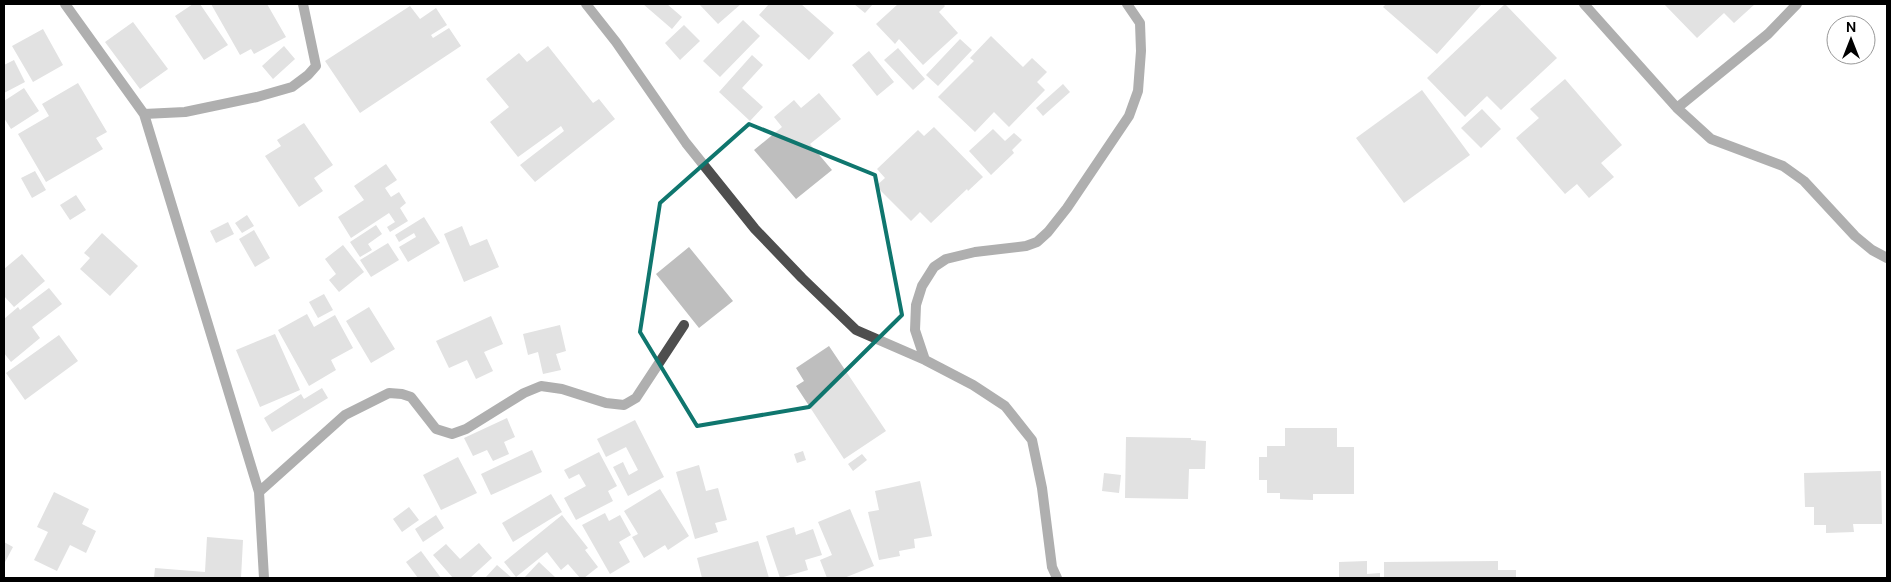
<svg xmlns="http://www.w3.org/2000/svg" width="1891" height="582" font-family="'DM Sans',sans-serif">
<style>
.building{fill:#bebebe}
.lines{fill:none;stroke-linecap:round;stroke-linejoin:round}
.street{stroke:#4e4e4e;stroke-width:10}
.marked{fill:none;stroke:#0f766e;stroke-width:4;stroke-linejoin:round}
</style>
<rect width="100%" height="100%" fill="#fff"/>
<!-- building -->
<path class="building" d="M193,4h7l28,41 -24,15 -29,-44z
M211,4h56l19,33 -32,17 -3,-5 -11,6z
M643,4h24l15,13 -10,12z
M699,4h42l-23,20z
M769,4h32l33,29 -25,27 -50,-45z
M854,4h19l-8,9z
M898,4h45l2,2 -6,6 19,21 -35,32 -24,-26 -4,5 -19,-20z
M1386,4h96l-45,50 -54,-47z
M1505,4l52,54 -56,52 -14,-14 -22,21 -38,-39z
M1664,4h91l-21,19 -10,-10 -27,25z
M410,6l10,13 16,-11 11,17 -16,10 2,3 16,-10 12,18 -101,67 -35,-52z
M743,20l17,16 -40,41 -17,-16z
M133,22l35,47 -28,20 -35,-47z
M684,25l16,16 -20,19 -15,-17z
M43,29l20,36 -30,17 -21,-36z
M991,36l32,31 9,-9 15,14 -10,10 8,8 -36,37 -15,-15 -19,20 -37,-35 36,-36 -4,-3z
M960,39l12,11 -34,36 -12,-11z
M284,46l11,13 -22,20 -11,-13z
M548,46l45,57 6,-4 16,20 -80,63 -15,-17 44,-34 -3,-5 -43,31 -28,-35 19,-15 -23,-28 33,-26 8,9z
M898,48l27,31 -12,11 -29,-30z
M869,51l25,31 -17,14 -25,-31z
M752,55l11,10 -21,23 21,19 -13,14 -31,-29z
M14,60l11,22 -21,11v-28z
M1565,79l57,66 -21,18 13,14 -25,21 -12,-14 -12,10 -49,-56 23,-20 -9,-9z
M78,83l29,49 -11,6 7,11 -57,33 -28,-48 31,-18 -7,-12z
M1063,84l7,8 -27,24 -7,-8z
M24,88l15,23 -28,18 -7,-11v-17z
M1422,90l48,65 -66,48 -48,-65z
M819,93l22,26 -31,25 22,26 -36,29 -42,-49 28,-23 -8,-10 20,-17 7,8z
M1482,109l19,20 -20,19 -20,-20z
M304,123l29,42 -19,13 9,13 -24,16 -34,-51 16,-10 -4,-6z
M934,127l49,50 -15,14 -1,-2 -36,34 -11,-11 -9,9 -35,-35 9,-8 -8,-9 41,-39 6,6z
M993,129l12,12 9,-8 8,7 -10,10 2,3 -23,22 -22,-24z
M386,164l11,16 -12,8 6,9 8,-5 7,11 -6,5 8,13 -18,11 -3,-5 8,-5 -6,-9 -38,25 -13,-21 26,-17 -10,-14z
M35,171l11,19 -14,8 -11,-20z
M76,195l10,15 -16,10 -10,-15z
M247,215l7,11 -12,7 -7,-10z
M424,217l16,26 -32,19 -9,-15 17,-10 -2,-4 -15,9 -4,-7z
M228,222l6,12 -18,9 -6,-12z
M376,225l6,9 -14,10 4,6 -12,7 -10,-15z
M462,226l8,20 17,-7 12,28 -35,15 -20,-48z
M254,230l16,28 -15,9 -16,-28z
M102,233l36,33 -28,30 -30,-27 10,-11 -6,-5z
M388,243l11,17 -28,17 -11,-17z
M343,245l21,27 -25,20 -10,-12 7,-6 -11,-15z
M689,247l44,54 -34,27 -43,-54z
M22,254l23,27 -31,26 -10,-11v-27z
M49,288l13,16 -30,23 8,11 -29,24 -7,-9v-34l14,-12 2,3z
M324,294l9,16 -15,8 -9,-16z
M369,307l26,42 -24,14 -25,-42z
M307,314l7,13 21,-12 18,33 -22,12 5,10 -27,16 -31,-56z
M491,316l12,28 -19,8 9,19 -17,8 -9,-19 -18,8 -13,-27z
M560,325l6,26 -10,3 5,16 -18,4 -5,-22 -10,3 -5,-21z
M275,334l25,56 -40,17 -24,-57z
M59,335l19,26 -53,39 -19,-27z
M829,346l57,85 -42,28 -48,-73 8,-5 -8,-13z
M322,388l6,10 -56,34 -8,-14 37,-24 3,5z
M507,418l8,19 -11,5 5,12 -16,7 -6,-11 -14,6 -9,-18z
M635,420l29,57 -36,19 -15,-29 10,-5 6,13 9,-5 -12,-23 -20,10 -9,-18z
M1285,428h52v19h17v47h-41v6l-33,-1v-6h-13v-13h-8v-23h8v-11h18z
M1126,437l65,1v2l15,1 -1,28h-16l-1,30 -63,-1z
M532,450l10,22 -51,23 -10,-21z
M803,451l3,9 -9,3 -3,-9z
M599,452l18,34 -9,5 5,10 -37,19 -12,-22 22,-12 -7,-12 -10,5 -5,-9z
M862,454l5,6 -14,11 -5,-7z
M458,457l19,36 -36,17 -18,-35z
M699,465l7,26 12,-3 9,32 -12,3 3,9 -23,7 -19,-67z
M1881,471l1,53h-29l1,8 -28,1v-8h-12v-18h-9l-1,-34z
M1104,473l17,2 -2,18 -17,-2z
M920,481l12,55 -18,3 1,9 -16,3 1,5 -21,4 -11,-48 11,-2 -4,-19z
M660,489l29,47 -21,14 -3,-5 -21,13 -12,-21 6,-3 -14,-23z
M54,492l35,17 -7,15 14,7 -10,22 -16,-8 -13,26 -23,-11 14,-28 -11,-5z
M551,494l11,18 -49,30 -11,-19z
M409,507l10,13 -17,12 -9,-13z
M850,509l24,57 -30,12h-17l-7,-18 12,-5 -14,-33z
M605,513l4,8 11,-6 11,20 -12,7 11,20 -20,12 -28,-49z
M436,515l8,13 -21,14 -8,-13z
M562,515l26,33 -3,2 13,17 -14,11h-4l-12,-14 -7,6 -14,-18 -31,25 -12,-15z
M794,527l2,8 17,-6 9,26 -17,5 3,10 -28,8 -14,-42z
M207,537l36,3 -2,38h-87l1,-10 50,4z
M758,541l11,37h-67l-5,-20z
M4,542l9,5 -9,17z
M479,543l13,15 -22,20h-17l-20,-23 13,-11 14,15z
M421,551l20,27h-23l-12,-16z
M1367,561v13l13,-1v5h-41v-16z
M1498,561v9h18v7l-132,1v-16z
M539,562l17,16h-32z
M497,565l15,13h-27z"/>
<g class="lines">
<!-- street -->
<path class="street" d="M65,4l79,110 115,378 5,86
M586,4l30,38 70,101 69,86 47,49 54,52 69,30 48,25 32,21 27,34 10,48 10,79 5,11
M1584,4l93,104 34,31 72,27 21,15 51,55 17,14 15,8
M1677,108l91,-74 29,-30
M144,114l41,-2 72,-15 35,-10 16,-12 8,-9 -13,-62
M925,360l-10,-30 1,-25 6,-19 12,-19 12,-8 29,-7 51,-6 11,-4 11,-10 19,-24 62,-92 9,-25 3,-40 -1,-28 -13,-19
M259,492l86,-77 44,-22 13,1 9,3 25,32 16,5 14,-5 58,-36 17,-7 21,3 44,14 18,2 12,-7 48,-73"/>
</g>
<!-- marked area -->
<path d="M0 0H1891V582H0ZM749,124l126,51 27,140 -93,92 -112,19 -57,-94 20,-129z" fill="#fff" fill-opacity=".55" fill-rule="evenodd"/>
<path class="marked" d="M749,124l126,51 27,140 -93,92 -112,19 -57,-94 20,-129z"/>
<!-- border -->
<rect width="1891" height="582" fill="none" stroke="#000000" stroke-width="10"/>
<!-- north arrow -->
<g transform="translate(1851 40)"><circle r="24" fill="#ffffff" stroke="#999999"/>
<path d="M0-4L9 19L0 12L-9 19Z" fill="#000000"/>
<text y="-8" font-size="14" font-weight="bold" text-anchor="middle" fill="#000000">N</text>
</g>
</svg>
